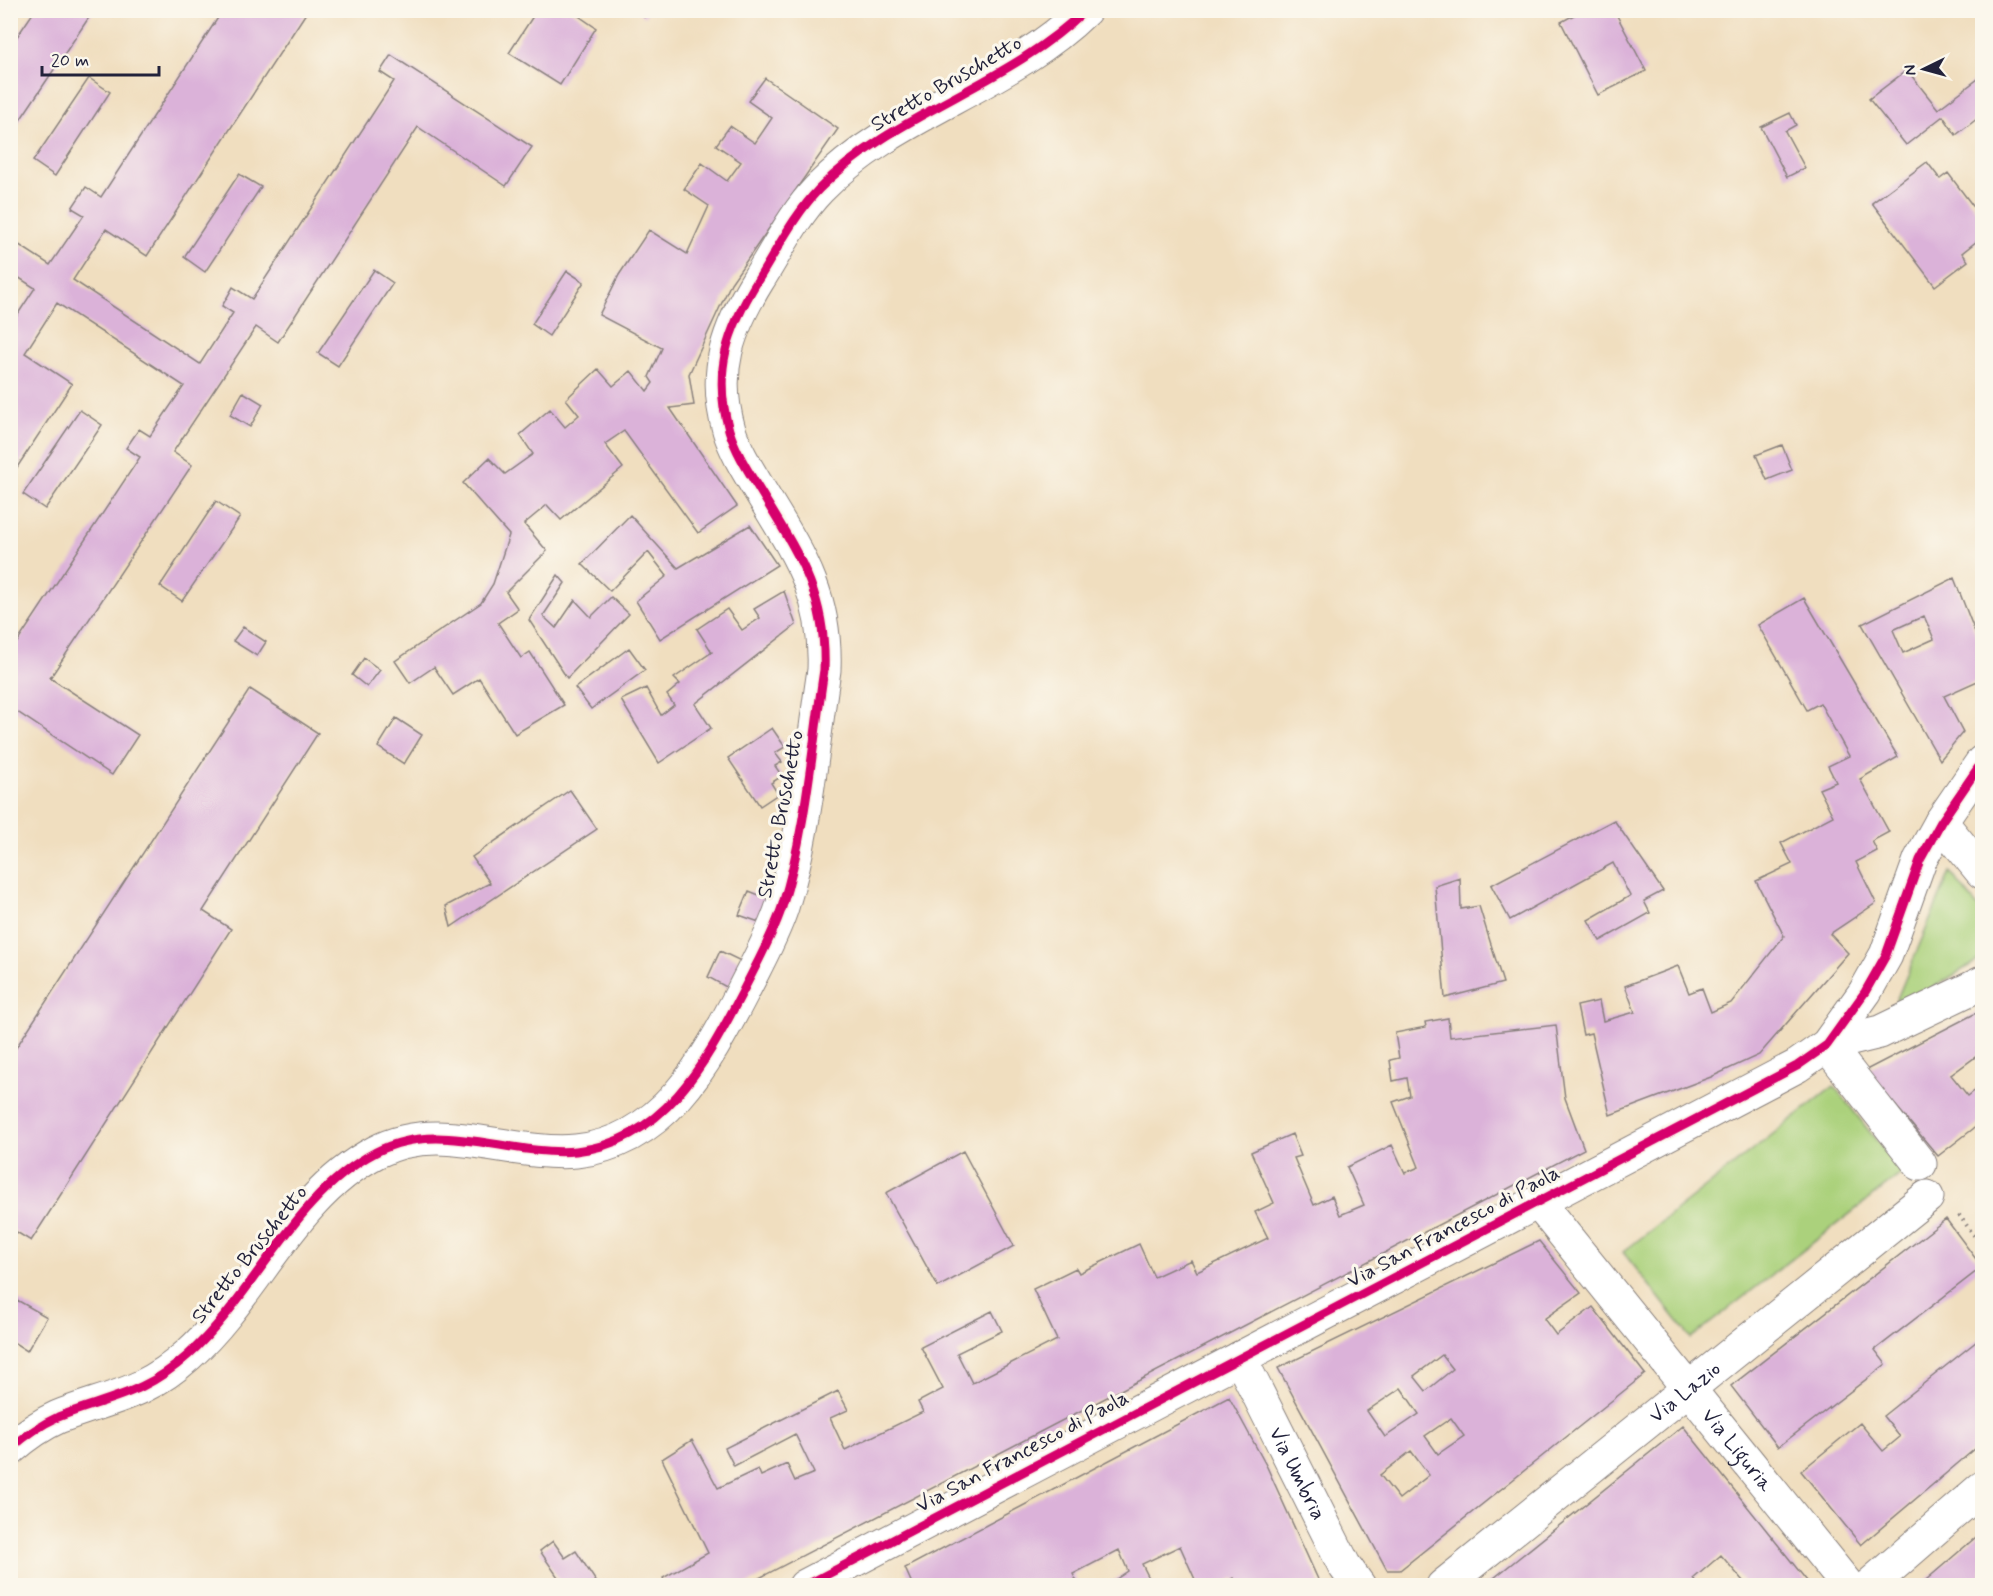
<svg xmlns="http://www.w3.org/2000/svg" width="1993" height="1596" font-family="Mynerve,sans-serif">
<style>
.green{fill:#abd17c;stroke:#667a5c;stroke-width:1.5}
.building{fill:#dbb2d9;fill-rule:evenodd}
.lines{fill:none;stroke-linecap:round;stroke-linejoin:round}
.minor-casing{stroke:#89807d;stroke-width:35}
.path{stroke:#89807d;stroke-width:4;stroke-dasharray:1.5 4.5;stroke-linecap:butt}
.minor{stroke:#fff;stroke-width:33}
.cycleway-casing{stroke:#fbf7ec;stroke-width:13}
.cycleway{stroke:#d6006c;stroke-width:9}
.labels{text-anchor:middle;stroke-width:6;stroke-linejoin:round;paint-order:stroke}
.street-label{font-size:21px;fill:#22223b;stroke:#fbf7ec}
</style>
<rect width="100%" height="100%" fill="#fbf7ec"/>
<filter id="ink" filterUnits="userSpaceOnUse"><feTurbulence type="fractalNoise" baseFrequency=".0167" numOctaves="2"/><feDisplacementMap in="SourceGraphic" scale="12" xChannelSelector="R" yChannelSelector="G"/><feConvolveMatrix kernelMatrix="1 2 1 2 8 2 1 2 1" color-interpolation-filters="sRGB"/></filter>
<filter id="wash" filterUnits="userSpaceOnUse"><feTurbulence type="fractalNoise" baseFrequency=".008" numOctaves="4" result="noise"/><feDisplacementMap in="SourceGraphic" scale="24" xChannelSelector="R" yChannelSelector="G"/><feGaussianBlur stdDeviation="1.35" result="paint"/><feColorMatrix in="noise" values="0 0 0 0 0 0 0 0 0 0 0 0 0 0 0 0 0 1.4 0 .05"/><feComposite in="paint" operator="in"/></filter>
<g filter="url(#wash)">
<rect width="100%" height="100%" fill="#f0debf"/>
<!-- green -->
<path class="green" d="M1950,872l32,40v46l-91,55z
M1834,1086l68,87 -211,165 -68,-86z"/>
<g id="blocks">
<!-- building -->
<path class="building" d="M35,10h59l-84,125v-88z
M223,10h85l-161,246 -41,-27 -33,51 127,84 33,-51 -11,-7 11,-19 19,12 142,-218 -14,-9 11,-17 141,92 -26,39 -88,-59 -140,215 -22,-15 -83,125 19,13 -142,213 88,57 -26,40 -102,-68v-54l130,-196 -14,-9 13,-19 11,7 34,-50 -127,-83 -32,50 47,31 -62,94v-152l25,-38 -25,-16v-33l40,26 34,-50 -12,-7 14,-21 15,10z
M537,10h33l26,18 -36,57 -51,-32z
M637,10h12l-5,7z
M1583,10h31l32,61 -48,24 -37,-73z
M1907,70l31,39 44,-33v39l-26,20 -13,-19 -37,29 -37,-46z
M89,78l21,14 -55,84 -22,-15z
M765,78l73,51 -107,154 -42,91 5,31 -24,3 67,98 -39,27 -74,-102 -19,13 18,24 -62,52 -14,-15 -23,19 23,27 -41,41 12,17 -20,14 23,35 9,-6 34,53 -49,29 -36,-56 -26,17 -19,-28 -24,16 -15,-22 86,-58 12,-19 16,-49 -46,-52 26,-25 16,16 28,-20 -13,-19 30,-26 15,18 14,-12 -13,-16 32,-30 15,17 18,-15 16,20 6,-8 -4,-6 13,-29 -63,-33 20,-40 30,-45 38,24 22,-48 -25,-17 18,-26 25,18 14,-19 -25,-17 14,-19 25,17 17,-25 -24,-17z
M1790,113l6,12 -11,6 20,37 -18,9 -26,-50z
M1927,162l13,17 8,-6 34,45v19l-20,16 6,8 -33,25 -63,-83z
M239,174l22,13 -56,85 -21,-15z
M374,270l19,13 -55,83 -20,-13z
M567,271l17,11 -35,54 -17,-12z
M243,392l20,12 -13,23 -20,-12z
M80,410l22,15 -57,84 -22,-15z
M1782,445l10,25 -25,10 -11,-25z
M216,501l24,16 -58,84 -22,-15z
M630,515l48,53 72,-43 27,40 -117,74 -24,-38 31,-25 -19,-24 -38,39 -28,-27z
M558,575l7,8 -22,33 13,12 19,-28 16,17 20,-20 18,17 -62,64 -38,-58z
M1954,578l28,72v29l-38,17 19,36 -23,28 -78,-136zM1924,616l10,23 -31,14 -10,-23z
M784,591l12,34 -101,79 16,24 -52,35 -38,-63 25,-12 15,27 13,-10 -7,-10 13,-11 -6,-6 38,-26 -15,-23 30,-20 15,21 18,-12 -6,-9z
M1804,598l94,159 -38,22 29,53 -17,9 5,10 -21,11 20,41 -46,31 18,19 -89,102 -48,22 -101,38 -19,-82 -8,2 -6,-29 22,-5 4,20 32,-9 -10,-26 53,-20 11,27 13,-5 9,24 20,-9 53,-67 -28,-55 36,-17 -11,-21 52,-27 -14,-27 17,-7 -8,-16 21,-10 -29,-53 -13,7 -49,-85z
M243,627l23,15 -9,14 -24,-15z
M629,648l16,22 -54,39 -16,-21z
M364,658l16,12 -13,17 -15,-12z
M250,689l68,44 -115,178 28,18 -200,312 -21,-13v-171z
M396,718l26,17 -18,29 -26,-17z
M772,728l13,19 -10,6 7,9 -7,4 7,10 -11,7 7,11 -18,12 -32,-48z
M570,790l27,39 -146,98 -5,-21 44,-23 -18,-26z
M1614,820l49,71 -19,10 6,12 -50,28 -12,-21 42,-24 -17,-33 -103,57 -19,-35z
M1460,878l1,31 18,-3 24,77 -58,15 -10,-112z
M749,891l25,10 -9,23 -26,-9z
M720,951l21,10 -13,27 -20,-11z
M1982,1010v42l-31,23 17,21 14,-11v37l-44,34 -72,-86z
M1448,1018l2,19 106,-12 9,73 19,51 -840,437h-77l-4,-8 45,-25 -46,-94 30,-19 26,48 40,-19 3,7 26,-12 8,17 19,-8 -19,-39 -61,32 -9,-18 113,-57 10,19 -18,8 15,32 78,-38 -5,-10 25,-13 -22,-42 71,-36 10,20 -45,22 15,30 85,-43 -24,-51 43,-21 3,5 60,-29 15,33 37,-17 6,12 71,-34 -13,-26 19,-9 -23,-51 41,-18 9,22 -7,2 20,47 18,-9 8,19 24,-10 -17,-38 45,-22 13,28 14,-6 -26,-65 17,-6 -3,-18 -14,3 -3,-21 9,-2 -4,-25 31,-6 -1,-5z
M963,1151l51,95 -76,41 -52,-94z
M1946,1219l36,48 -107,83 11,14 -108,83 -47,-61z
M1539,1241l42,52 -37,26 12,16 37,-28 52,67 -245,196h-13l-109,-202zM1442,1355l11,14 -27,22 -12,-15zM1401,1388l18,26 -34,23 -18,-26zM1451,1418l13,18 -26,18 -13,-18zM1411,1451l18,24 -30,24 -19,-24z
M17,1300l30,17 -20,34 -17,-11v-29z
M1982,1337v106l-121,102 -60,-74 59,-48 23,28 17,-14 -17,-21z
M1229,1397l38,70 54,119h-84l-3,-8 -16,8h-20l-18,-40 -38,18 11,22h-47l22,-15 -9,-21 -46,24 6,12h-166l-8,-18z
M1683,1426l128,160h-73l5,-5 -22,-26 -28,24 6,7h-215z
M1982,1532v54h-63l43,-37z
M553,1541l12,17 11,-7 23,35h-35l-24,-35z"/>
</g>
</g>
<g filter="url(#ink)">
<use href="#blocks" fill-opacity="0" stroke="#89807d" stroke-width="1.5"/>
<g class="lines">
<defs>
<g id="minor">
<path d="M1941,822l41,50"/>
<path d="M1920,1164l-93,-119 53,-13 102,-49"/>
<path id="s1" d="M1538,1202l310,384"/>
<path id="s2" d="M1240,1358l104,207 15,21"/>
<path d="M10,1449c15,-13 30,-24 48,-32 51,-20 86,-22 130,-62 68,-61 104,-159 188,-203 65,-34 132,5 200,-1 87,-9 129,-87 166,-158 14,-28 30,-56 40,-86 24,-76 30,-159 42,-237 3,-74 -25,-115 -62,-176 -12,-20 -26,-41 -33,-64 -17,-59 -1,-101 29,-150 19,-30 36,-65 61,-91 75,-77 189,-103 266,-179"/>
<path d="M805,1586l992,-520 30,-21 38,-53 21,-37 34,-95 21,-38 41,-60"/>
<path id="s3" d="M1443,1586l484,-389"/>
<path d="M1869,1586l113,-98"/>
</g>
</defs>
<!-- minor casing -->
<use href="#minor" class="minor-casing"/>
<!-- path -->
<path class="path" d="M1959,1215l23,31"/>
<!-- minor -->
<use href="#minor" class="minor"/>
<defs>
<path id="cycleway" d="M10,1449c15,-13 30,-24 48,-32 51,-20 86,-22 130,-62 68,-61 104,-159 188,-203 65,-34 132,5 200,-1 87,-9 129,-87 166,-158 14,-28 30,-56 40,-86 24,-76 30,-159 42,-237 3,-74 -25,-115 -62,-176 -12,-20 -26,-41 -33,-64 -17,-59 -1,-101 29,-150 19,-30 36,-65 61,-91 75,-77 189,-103 266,-179
M805,1586l992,-520 30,-21 38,-53 21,-37 34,-95 21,-38 41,-60"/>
</defs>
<!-- cycleway casing -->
<use href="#cycleway" class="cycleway-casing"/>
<!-- cycleway -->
<use href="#cycleway" class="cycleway"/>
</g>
</g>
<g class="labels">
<!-- street labels -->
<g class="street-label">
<text transform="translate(946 83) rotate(-30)" y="7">Stretto Bruschetto</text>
<text transform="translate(780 814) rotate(-79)" y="7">Stretto Bruschetto</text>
<text transform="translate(1453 1226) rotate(-28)" y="7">Via San Francesco di Paola</text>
<text transform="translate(249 1254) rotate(-51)" y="7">Stretto Bruschetto</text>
<text dy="7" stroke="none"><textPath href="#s3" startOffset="310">Via Lazio</textPath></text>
<text dy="7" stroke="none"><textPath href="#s1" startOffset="318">Via Liguria</textPath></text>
<text transform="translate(1022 1451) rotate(-28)" y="7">Via San Francesco di Paola</text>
<text dy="7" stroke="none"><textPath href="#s2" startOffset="129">Via Umbria</textPath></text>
</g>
</g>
<!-- margin -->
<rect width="1993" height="1596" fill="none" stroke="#fbf7ec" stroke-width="36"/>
<!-- north arrow -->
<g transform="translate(1924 69) rotate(265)" stroke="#fbf7ec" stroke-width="4.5" paint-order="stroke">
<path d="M0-4.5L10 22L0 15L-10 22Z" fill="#22223b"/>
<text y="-9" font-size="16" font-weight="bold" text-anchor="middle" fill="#22223b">N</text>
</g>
<!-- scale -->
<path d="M42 66v9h117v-9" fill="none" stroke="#22223b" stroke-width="3"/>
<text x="51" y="66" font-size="18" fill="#22223b" stroke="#fbf7ec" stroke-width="4.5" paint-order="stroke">20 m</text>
</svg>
